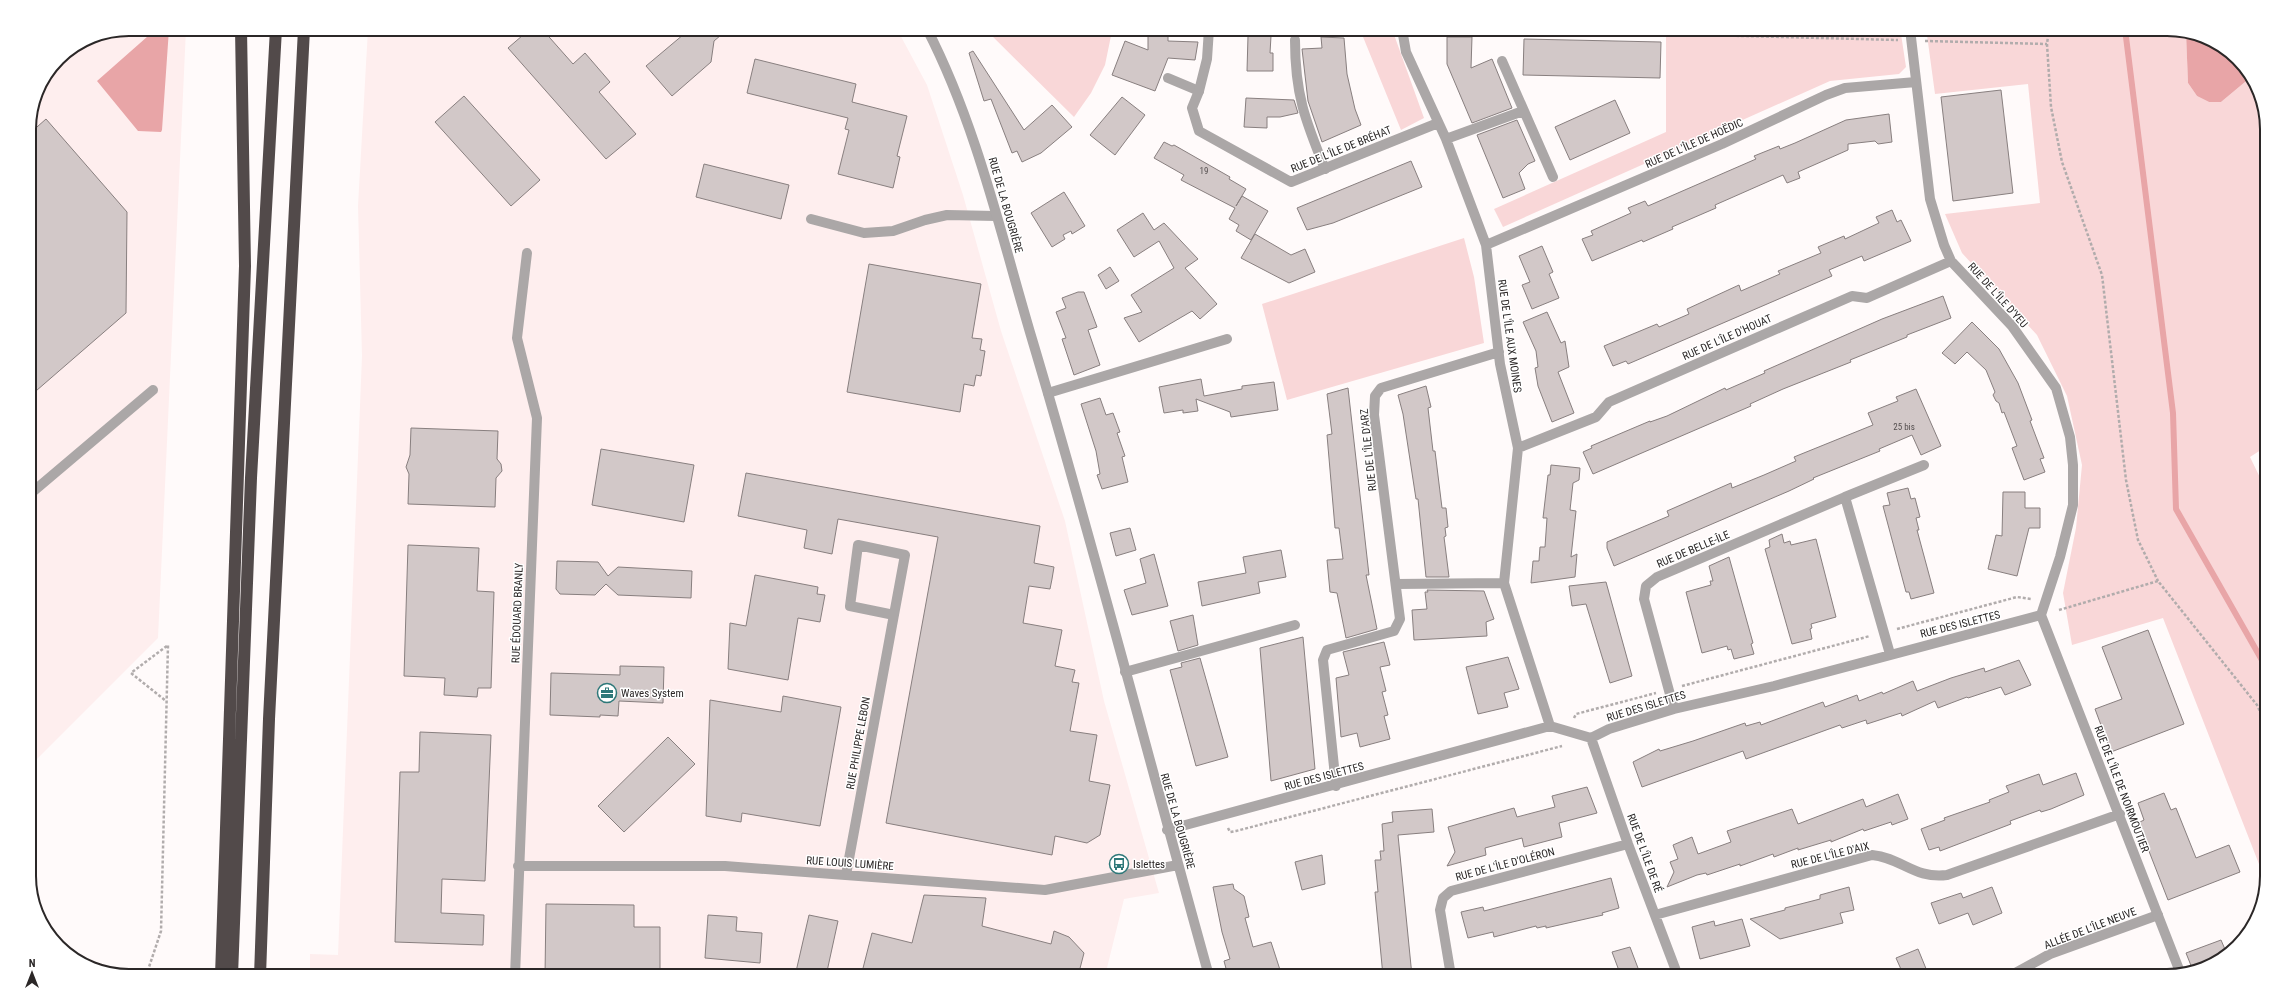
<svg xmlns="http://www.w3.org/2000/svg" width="2296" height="1005" font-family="'Roboto Condensed',sans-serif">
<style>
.built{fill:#feeeee}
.green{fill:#f9d7d8}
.water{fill:#e8a5a7}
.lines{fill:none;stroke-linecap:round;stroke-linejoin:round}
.stream{stroke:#e8a5a7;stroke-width:6}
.building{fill:#d2c8c8;stroke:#887f7f}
.path{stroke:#b1acac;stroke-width:2.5;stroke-dasharray:3 2;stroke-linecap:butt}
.lane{stroke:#aba7a7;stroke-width:10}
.street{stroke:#aba7a7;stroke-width:10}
.highway{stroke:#524a4a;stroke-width:12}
.labels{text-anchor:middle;stroke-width:3;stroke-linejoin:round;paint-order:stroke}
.number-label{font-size:9px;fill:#554f4f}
.street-label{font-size:11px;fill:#2b2727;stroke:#fff}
.poi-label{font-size:11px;fill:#2b2727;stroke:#fff;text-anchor:start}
.rim{fill:none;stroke:#2b2727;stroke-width:2}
</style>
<rect width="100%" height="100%" fill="#fffafa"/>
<!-- built -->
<path class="built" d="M129,29h57l-28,609 -129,129v-644l8,-32 22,-33 32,-21z
M368,29h529l30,56 36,110 38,136 64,190 39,180 55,192 -35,6 -19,77h-795v-22l28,1 24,-599 -4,-150z"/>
<!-- green -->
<path class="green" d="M985,29h158v3l-31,-1 -7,34 -14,28 -17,24z
M1233,29h159l32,89 -23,12 -40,-98h-128z
M1666,29l235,5 5,33 -7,7 -69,7 -327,146 -9,-18 172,-77z
M1981,29h186l19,4 2,50 9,13 12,6h12l30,-25 16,46v323l-17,11 17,35 -1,390 -103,-264 -91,27 -9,-52 13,-65 6,-63 -15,-69 -30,-61 -75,-82 -17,-39 95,-11 -12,-119 -93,10 -8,-59z
M1464,238l10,39 10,66 -197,57 -25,-96z"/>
<!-- water -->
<path class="water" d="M156,29h13l-7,101 -1,2 -23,-1 -41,-50z
M2186,33l19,4 45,36 1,4 -30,25h-12l-12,-6 -9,-13z"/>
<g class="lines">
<!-- stream -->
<path class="stream" d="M2125,29l48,384 3,96 91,160"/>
</g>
<!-- building -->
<path class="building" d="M530,29h12l31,35 12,-11 25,29 -11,10 37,42 -30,25 -98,-111z
M690,29h38l-14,12 -3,21 -39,34 -26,-30z
M1148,32l20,1v8l30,1 -3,18 -27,-2 -13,33 -43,-16 13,-34 23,9z
M1248,36h23l-1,17h3v18h-26z
M1321,37l23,1 3,36 8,35 6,16 -39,17 -14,-41 -6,-52 20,-1z
M1447,37h25l-1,31 21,-9 20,49 -40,15 -25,-59z
M1524,39l137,3 -1,36 -137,-3z
M973,51l51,79 28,-25 20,22 -31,26 -19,9 -5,-11 -5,2 -21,-54 -7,2 -15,-48z
M755,59l101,25 -4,18 55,14 -10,40 3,1 -7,31 -55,-14 11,-44 -4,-1 3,-11 -101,-25z
M2001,90l12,103 -60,8 -12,-104z
M464,96l76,84 -29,26 -76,-84z
M1122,97l23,18 -30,40 -25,-20z
M1246,98l48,2 4,13 -18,4h-13v11l-23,-1z
M1615,100l15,33 -60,27 -15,-33z
M1889,114l3,28 -14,2 -3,-3 -27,3v6l-50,22 2,6 -13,5 -4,-8 -68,30 1,3 -44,19 1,2 -30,13 -1,-2 -50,21 -10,-22 11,-4 -2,-4 40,-18 -3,-5 17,-7 3,5 108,-47 -2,-3 25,-10 1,3 15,-6 51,-23z
M46,119l81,93 -1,101 -97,84v-263z
M1517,120l18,41 -7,3 -9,9 6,16 -22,9 -26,-63z
M1164,142l8,4 2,-1 56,32 -1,2 17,10 -10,17 6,-10 26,15 -17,29 -15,-9 3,-6 -10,-6 6,-11 -54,-28 3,-5 -30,-17z
M1411,161l11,26 -89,36 -26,7 -10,-22z
M704,164l85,21 -8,34 -85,-22z
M1064,192l21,34 -13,8 -1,-3 -8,4 2,4 -13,8 -21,-34z
M1892,210l5,12 4,-2 10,21 -47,20 -2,-5 -33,14 3,6 -204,88 -2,-3 -13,5 -9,-20 53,-22 2,3 30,-13 -2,-5 52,-24 2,6 39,-17 -2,-3 43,-18 -3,-6 26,-11 1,3 34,-16 -3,-6z
M1143,213l11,17 10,-7 34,36 -13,9 32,36 -17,15 -8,-8 -53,31 -15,-24 18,-6 -11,-17 43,-27 -15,-27 -25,16 -17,-27z
M1255,234l36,21 14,-6 10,23 -26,11 -48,-25z
M1542,246l11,26 -4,2 10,24 -27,11 -10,-24 8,-3 -11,-26z
M869,264l112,20 -9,54 10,1 -2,11 5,1 -4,25 -5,-1 -2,11 -10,-2 -4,28 -113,-20z
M1110,267l9,14 -13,8 -8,-14z
M1078,292h6l13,35 -9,3 12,35 -26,10 -12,-36 4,-1 -10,-26 10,-4 -4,-10z
M1943,296l8,22 -44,17v2l-57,23 1,2 -68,27 -33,15 1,2 -158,68 -10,-22 9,-4 -1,-2 59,-25v1l17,-6 58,-28 1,2 39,-17 -1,-2 118,-52z
M1547,312l14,31 4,-2 4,26 -11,5 16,41 -22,9 -14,-36 -3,-18 3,-1 -2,-16 -13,-29z
M1972,322l27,27 19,34 14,37 -2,1 14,37 -4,1 5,13 -21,8 -12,-32 5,-2 -13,-34 -2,1 -3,-10 -3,-2 -3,-6 2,-3 -9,-22 -19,-18 -12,12 -13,-11z
M1201,379l3,17 38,-7v-3l32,-4 4,28 -47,7 -1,-5 -34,-13 2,12 -15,2v-3l-19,3 -5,-26z
M1426,386l5,21 -3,1 5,43h2l7,57h4l2,19 -3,1 1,8 -2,1 5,40h-23l-8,-78h-2l-13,-85 -5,-19z
M1348,388l21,187h-3l11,54 -31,9 -9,-45 -7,-1 -3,-32 16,-1 -4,-31h-4l-8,-93 5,-1 -5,-40z
M1916,389l25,57 -20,9 -9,-20 -33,14 1,2 -67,27 1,1 -25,12 -175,75 -7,-18v-6l62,-26 -2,-5 64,-28 1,5 32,-13 32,-14 -2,-4 79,-32 -5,-12 30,-12 -2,-4z
M1100,398l6,17 7,-2 7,19 -3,1 8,23 -3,1 6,25 -26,7 -5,-14 3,-1 -4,-23 -15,-47z
M411,428l87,3 -1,28 4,5 1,7 -6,7 -1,29 -87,-3 1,-30 -3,-7 4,-12z
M601,449l93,16 -10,57 -92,-17z
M1551,465l29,3 -1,12 -6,3 -3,27 6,1 -5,46 6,-3 -2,23 -44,6 2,-22h6l1,-14h5l2,-29h-4l5,-43h2z
M746,473l294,53 -6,37 20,4 -2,12 -2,10 -21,-3 -6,37 39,7 -7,36 20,4 -3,12 7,1 -9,48 27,4 -8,46 21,4 -10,50 -13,8 -32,-7 -3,19 -166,-32 52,-286 -100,-18 -6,35 -28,-6 3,-18 -69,-14z
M1908,488l3,11 4,-1 5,19 -4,1 3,12h-2l17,63 -23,6 -2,-7h-3l-23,-86 7,-1 -3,-12z
M2003,492h22v16h15v20h-11l-12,48 -29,-7 8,-34 6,1z
M1130,528l6,22 -20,6 -6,-23z
M1782,534l2,9 6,-2 1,4 25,-6 20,78 -25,7 1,4 -2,1 2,10 -20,5 -27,-95 5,-2 -1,-7z
M408,545l71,3 -2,43 17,1 -3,96h-13l-1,9 -33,-2 1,-17 -41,-2z
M1281,550l5,27 -28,5 2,11 -58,13 -4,-24 48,-9 -3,-16z
M1154,554l14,52 -36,9 -8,-25 22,-7 -6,-24z
M1729,557l24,86 -2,1 3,10 -20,5 -3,-10 -3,1 -1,-4 -25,7 -16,-61 25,-7 -1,-4h3l-4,-15z
M557,561l41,1 10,14 10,-9 74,4 -1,27 -73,-3 -12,-11 -11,11 -35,-1 -4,-5z
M755,575l63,12 -1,7 8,1 -5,27 -22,-4 -10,62 -60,-11 2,-46 16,3z
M1606,582l26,94 -22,7 -24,-79 -14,2 -3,-20z
M1427,590l57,1 10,28 -8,3 1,14 -73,4 -2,-30 15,-1 -2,-17h3z
M1193,615l5,30 -20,6 -8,-30z
M2148,630l36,94 -73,28 -16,-43 27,-10 -20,-52z
M1303,637l12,132 -44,12 -11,-133z
M1384,642l6,23 -10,2 6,24 -4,1 6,23 -4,1 6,23 -30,8 -3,-14 -16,4 -5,-59 13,-3 -6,-23z
M1508,657l11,32 -15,4 4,14 -30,7 -12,-47z
M1200,658l28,99 -32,9 -26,-96 12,-3 -1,-4z
M2019,660l12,25 -26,10 -4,-8 -33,11 -1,-1 -29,11 -3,-7 -33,15 -1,-3 -34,11 -1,-4 -24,8 -2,-3 -94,34 -3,-8 -101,36 -9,-25 26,-13 1,2 33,-10 52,-18 1,3 14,-4 1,3 62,-23 2,5 32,-12 2,6 23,-9 1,2 30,-13 4,10 34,-13 33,-10 1,4z
M620,666l44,1 -1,36 -44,-2 -1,15 -18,-1v2l-50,-2 1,-42 69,2z
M783,696l58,11 -21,119 -78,-13 -1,9 -35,-6 4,-116 71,12z
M420,732l71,3 -6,146 -43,-2 -1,34 43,2 -1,30 -88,-3 5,-170h19z
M668,737l27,27 -71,68 -26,-26z
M2076,773l8,22 -33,14 -10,3 -1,-2 -30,11 1,3 -71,27 -1,-4 -10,3 -8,-21 24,-9 -1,-2 46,-16 -1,-2 20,-8 -3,-6 33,-12 4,11z
M1587,787l10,26 -38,10 3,14 -38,10 -2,-9 -37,10 1,7 -39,11 8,-14 -7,-25 66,-19 3,9 38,-10 -3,-11z
M2164,793l7,17 5,-2 20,50 33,-13 11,27 -72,28 -30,-77 6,-3 -6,-17z
M1898,794l10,25 -16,6 -1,-3 -27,9 -1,-2 -32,13v-2l-33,10v-2l-24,9 -1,-3 -33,12v-2l-33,11 -1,-2 -9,2 -30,12 7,-15 -4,-10 8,-3 -5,-14 19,-8 6,17 33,-12 -4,-11 65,-22 6,15 65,-25 3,8z
M1432,809l2,23 -36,3 14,141h-29l-8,-84h3l-3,-32h6l-1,-9h4l-2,-27 11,-2 -1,-10z
M1322,855l3,29 -23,6 -7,-28z
M1611,878l8,30 -17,5 1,2 -57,13v-2l-9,2 -1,-2 -42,11 -1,-5 -25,6 -7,-26 22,-5 1,4z
M1233,884l1,5 10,7 5,21 -4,1 8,29 18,-5 11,34h-54l-4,-15 6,-2 -8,-27 -9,-45z
M1849,887l5,23 -14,3 3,10 -63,16 -30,-20 35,-9v-2l35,-9v-4z
M1992,887l10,26 -29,12 -5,-12 -29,11 -8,-21 30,-10 2,5z
M924,895l62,3 -4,28 69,18 3,-13 15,6 15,16 -6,23h-217l11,-43 40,10z
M546,904l88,1v22h26v49h-115z
M708,915l29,2 -1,14 26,2 -2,30 -55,-5z
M809,915l29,6 -12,55h-31z
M1742,919l8,27 -50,13 -8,-32 22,-6 1,5z
M2221,940l6,14 -4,5 -31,9 -6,-15z
M1630,947l11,29h-20l-9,-24z
M1918,949l11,27h-25l-8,-18z"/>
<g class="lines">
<!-- path -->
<path class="path" d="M1471,29l427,11
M2049,29l-2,15 4,63 11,55 40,113 24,205 12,60 20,41
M1925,41l122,3
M2059,610l99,-29 99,124 10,21
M1897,629l120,-32 14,2
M1682,686l188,-50
M1574,718l2,-4 80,-21
M1228,828l2,4 6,-1 326,-85
M146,976l15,-45 7,-286 -37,28 35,28"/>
<!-- lane -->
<path class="lane" d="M1295,40c0,54 10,80 30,129
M1168,78l31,13
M811,219l53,14 29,-2 32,-11 22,-5 49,1
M1048,393l179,-54
M29,495l124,-105
M1125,672l170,-47
M2010,976l40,-22 108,-39"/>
<!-- street -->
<path class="street" d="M927,29c50,97 74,206 105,310 63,211 118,425 177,637
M1209,29l-2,30 -8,32 -7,17 7,23 92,51 147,-59
M1402,29l4,23 40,87 40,106 14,119 18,84 -14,135 46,143
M1910,29l20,170 14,46 7,16 61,65 44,62 14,49 3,28v40l-13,52 -19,58
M1502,61l51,116
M1446,139l77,-28
M1486,245l236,-101 104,-49 19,-7 71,-6
M1518,448l78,-31 13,-15 243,-106 15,2 84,-37
M1845,497l79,-32
M1396,584l108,-1
M2041,615l139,357
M1674,709l-30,-110 2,-13 11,-9 188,-80 45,157
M1591,738l37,106 50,132
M1336,786l-13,-126 4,-10 67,-19 6,-12 -26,-204 1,-19 6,-8 118,-36
M1167,830l383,-104 41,12 18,-9 65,-20 100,-23 267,-71
M518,866h207l320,24 133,-25
M846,875l59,-320 -47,-10 -8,61 44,9
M1655,915l217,-60c30,3 42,24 75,20l173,-61
M515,976l22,-558 -20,-80 10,-85
M1451,976l-11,-66 3,-12 8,-7 177,-47"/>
<!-- highway -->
<path class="highway" d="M221,976l24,-710 -4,-237
M232,976l19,-498 25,-449
M260,976l9,-257 35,-690"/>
</g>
<!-- icons -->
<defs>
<symbol id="office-ring" viewBox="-11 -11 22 22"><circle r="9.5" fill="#fff" stroke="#2e7879" stroke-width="1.5"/><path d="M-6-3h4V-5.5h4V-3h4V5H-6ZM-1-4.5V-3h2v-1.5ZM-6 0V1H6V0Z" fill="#2e7879"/></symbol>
<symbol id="bus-ring" viewBox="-11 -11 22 22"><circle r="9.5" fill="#fff" stroke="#2e7879" stroke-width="1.5"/><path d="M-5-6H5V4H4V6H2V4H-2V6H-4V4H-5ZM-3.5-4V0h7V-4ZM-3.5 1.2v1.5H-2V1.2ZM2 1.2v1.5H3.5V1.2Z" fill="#2e7879"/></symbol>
</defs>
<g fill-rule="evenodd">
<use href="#office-ring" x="596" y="682" width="22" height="22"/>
<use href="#bus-ring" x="1108" y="853" width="22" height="22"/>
</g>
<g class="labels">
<!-- number labels -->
<g class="number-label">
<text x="1204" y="174">19</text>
<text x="1904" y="430">25 bis</text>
</g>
<!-- street labels -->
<g class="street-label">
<text transform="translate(1694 143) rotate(-24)" y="4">RUE DE L'ÎLE DE HOËDIC</text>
<text transform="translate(1341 149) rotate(-22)" y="4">RUE DE L'ÎLE DE BRÉHAT</text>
<text transform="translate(1006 205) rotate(74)" y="4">RUE DE LA BOUGRIÈRE</text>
<text transform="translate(1998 295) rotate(48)" y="4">RUE DE L'ÎLE D'YEU</text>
<text transform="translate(1510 336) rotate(82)" y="4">RUE DE L'ÎLE AUX MOINES</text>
<text transform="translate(1727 337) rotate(-24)" y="4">RUE DE L'ÎLE D'HOUAT</text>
<text transform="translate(1368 450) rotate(-96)" y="4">RUE DE L'ÎLE D'ARZ</text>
<text transform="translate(1693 549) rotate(-23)" y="4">RUE DE BELLE-ÎLE</text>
<text transform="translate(517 613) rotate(-88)" y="4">RUE ÉDOUARD BRANLY</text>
<text transform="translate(1960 624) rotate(-14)" y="4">RUE DES ISLETTES</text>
<text transform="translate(1646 706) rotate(-17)" y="4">RUE DES ISLETTES</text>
<text transform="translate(858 743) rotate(-80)" y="4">RUE PHILIPPE LEBON</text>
<text transform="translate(1324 776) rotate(-15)" y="4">RUE DES ISLETTES</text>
<text transform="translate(2122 789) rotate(69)" y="4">RUE DE L'ÎLE DE NOIRMOUTIER</text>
<text transform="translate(1178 821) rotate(74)" y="4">RUE DE LA BOUGRIÈRE</text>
<text transform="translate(1645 853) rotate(70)" y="4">RUE DE L'ÎLE DE RÉ</text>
<text transform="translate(1830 855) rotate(-14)" y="4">RUE DE L'ÎLE D'AIX</text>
<text transform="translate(850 863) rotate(4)" y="4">RUE LOUIS LUMIÈRE</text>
<text transform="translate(1505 864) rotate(-15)" y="4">RUE DE L'ÎLE D'OLÉRON</text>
<text transform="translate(2090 928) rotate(-21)" y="4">ALLÉE DE L'ÎLE NEUVE</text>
</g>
<!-- poi labels -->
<g class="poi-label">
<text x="621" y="697">Waves System</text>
<text x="1133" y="868">Islettes</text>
</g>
</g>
<!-- crop -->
<path d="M0 0H2296V1005H0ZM129 36H2167A93 93 0 0 1 2260 129V876A93 93 0 0 1 2167 969H129A93 93 0 0 1 36 876V129A93 93 0 0 1 129 36Z" fill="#fff" fill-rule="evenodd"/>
<path class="rim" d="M129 36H2167A93 93 0 0 1 2260 129V876A93 93 0 0 1 2167 969H129A93 93 0 0 1 36 876V129A93 93 0 0 1 129 36Z"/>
<!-- north arrow -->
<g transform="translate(32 973)" stroke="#ffffff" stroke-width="3" paint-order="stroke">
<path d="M0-3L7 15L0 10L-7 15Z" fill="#2b2727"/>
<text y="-6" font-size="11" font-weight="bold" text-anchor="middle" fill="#2b2727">N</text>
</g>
</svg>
